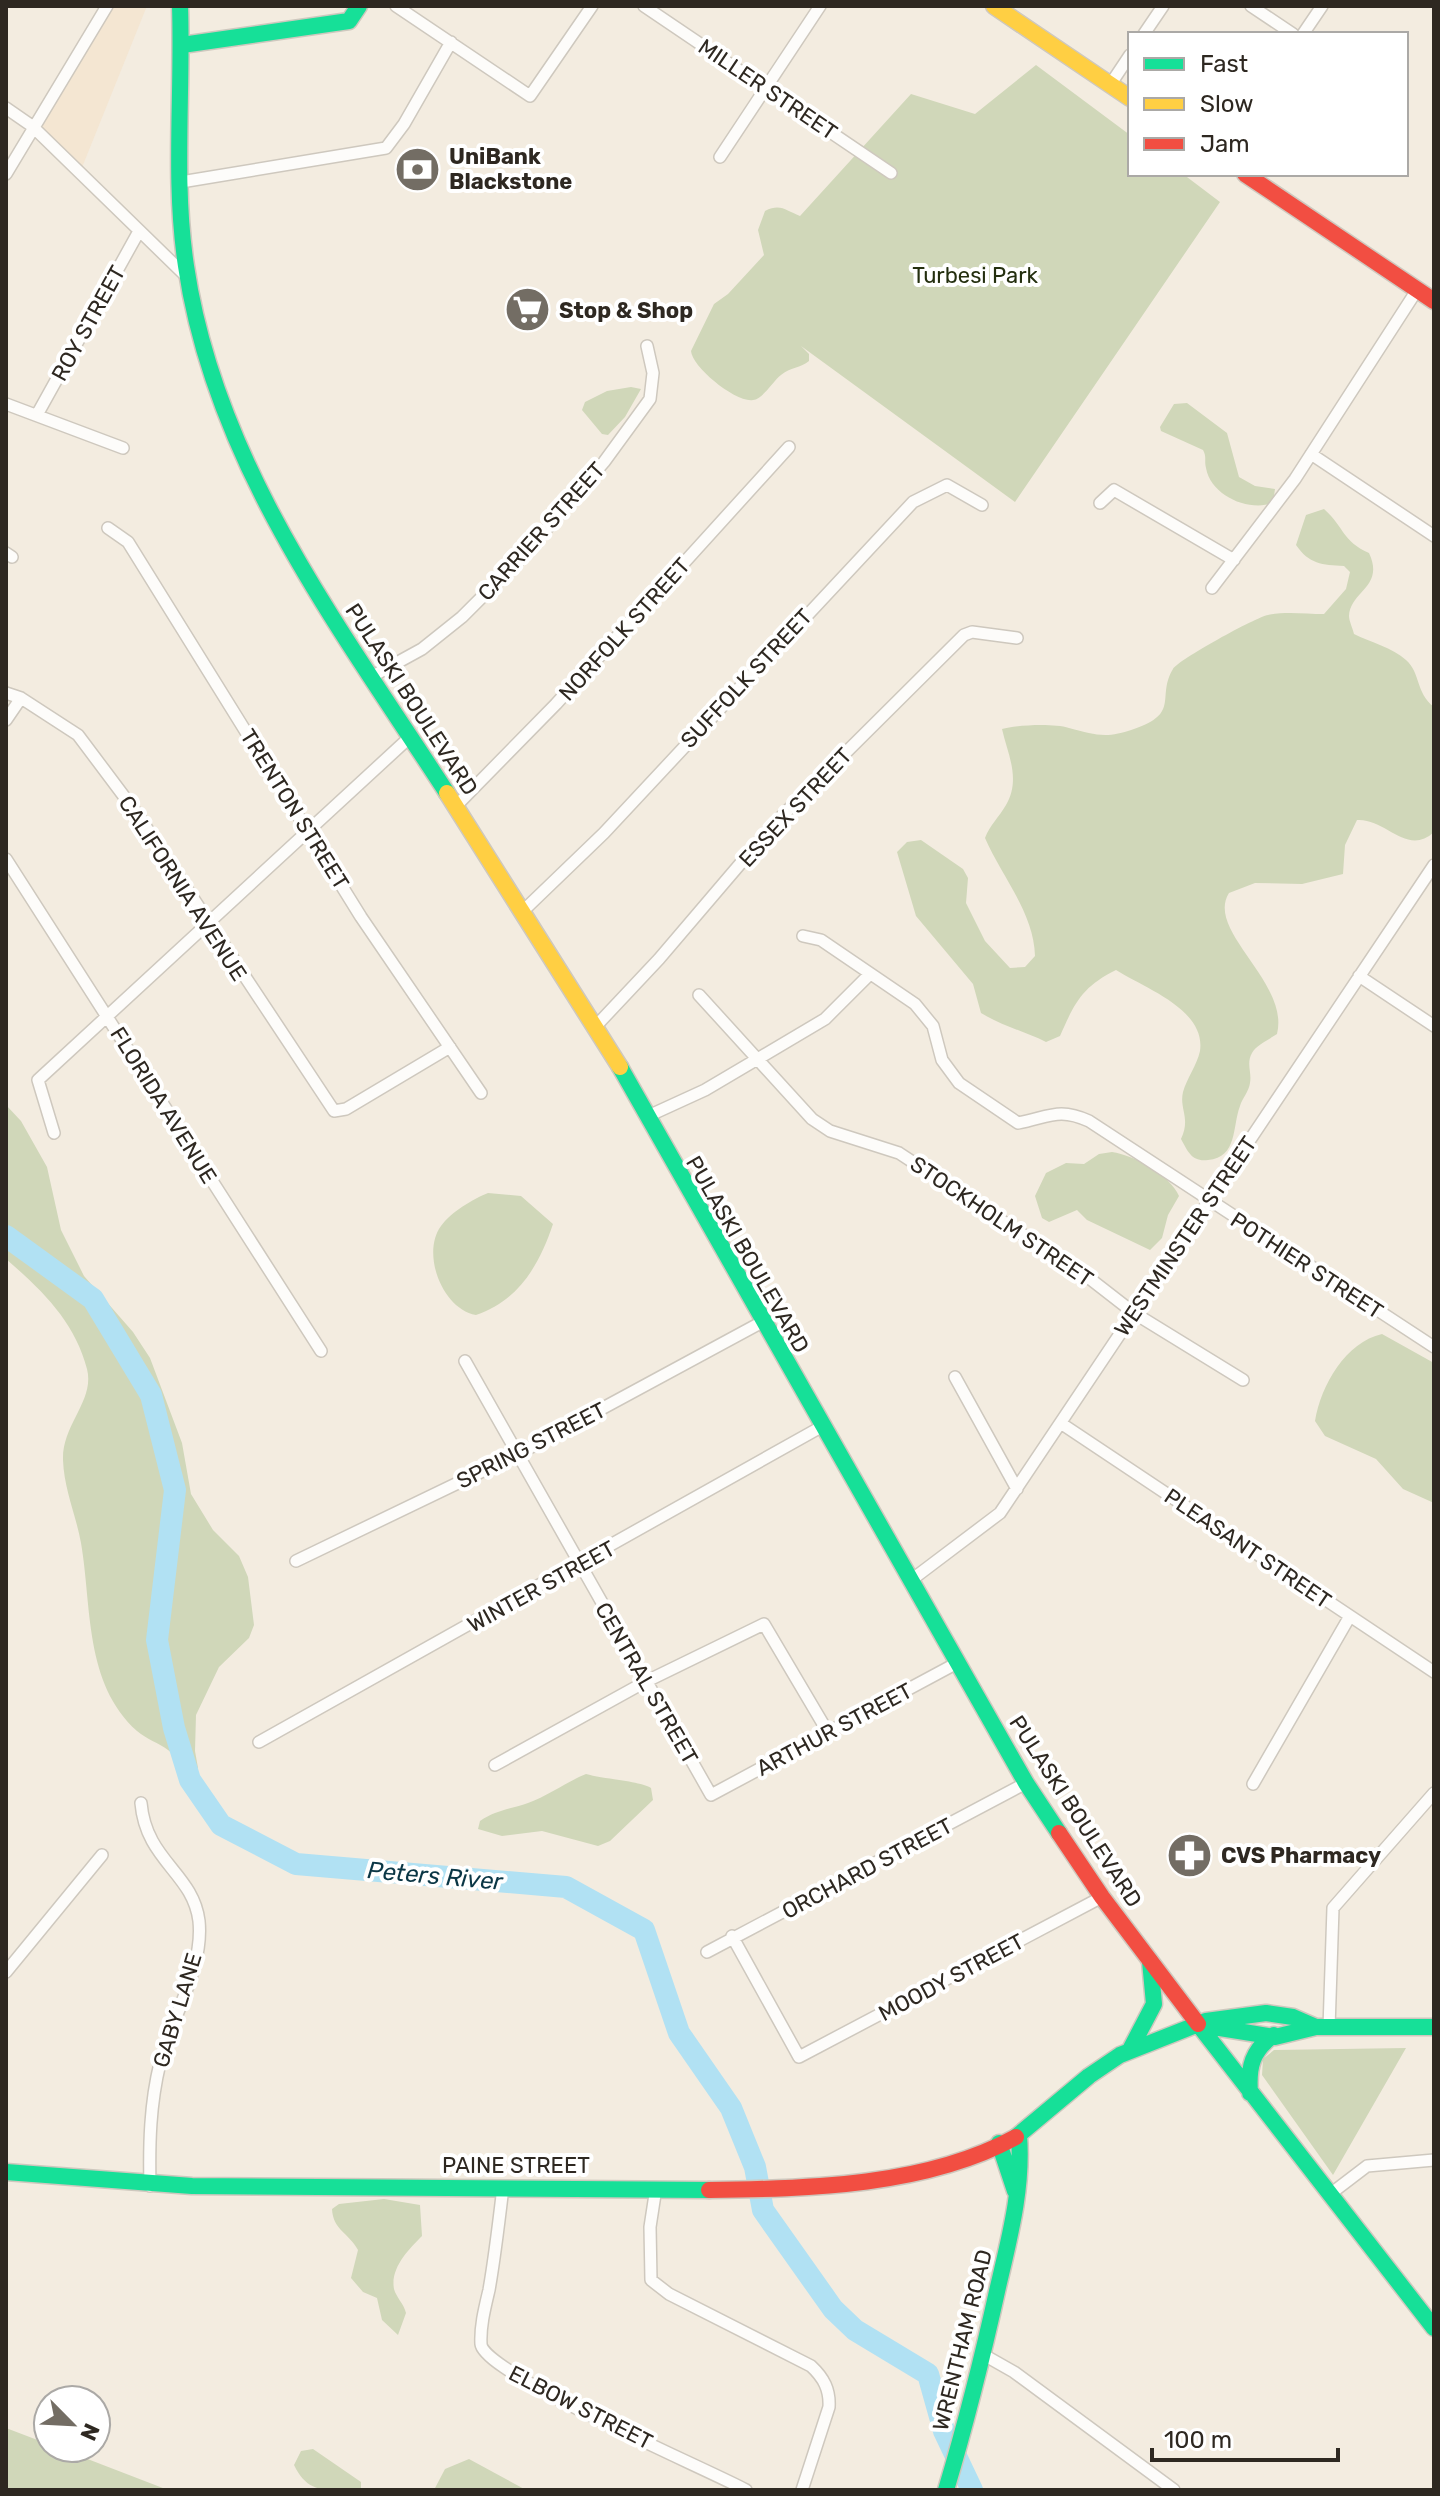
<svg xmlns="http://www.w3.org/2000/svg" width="1440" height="2496" font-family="Rubik,sans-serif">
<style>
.built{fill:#f4e6d2}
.green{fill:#d0d7b9}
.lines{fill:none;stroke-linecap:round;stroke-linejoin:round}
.river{stroke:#b1e1f3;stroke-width:22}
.street-casing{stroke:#cec8be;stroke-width:14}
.fast-casing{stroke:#cec8be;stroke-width:19}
.slow-casing{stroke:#cec8be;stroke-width:19}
.jam-casing{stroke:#cec8be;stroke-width:19}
.street{stroke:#fdfcfa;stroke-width:11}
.fast{stroke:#16e098;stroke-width:16}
.slow{stroke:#ffcf43;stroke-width:16}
.jam{stroke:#f24e42;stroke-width:16}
.labels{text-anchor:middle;stroke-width:8;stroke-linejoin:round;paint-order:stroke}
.street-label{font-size:22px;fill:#2e2821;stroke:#fff}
.poi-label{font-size:22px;font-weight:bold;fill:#2e2821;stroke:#fff;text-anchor:start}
.park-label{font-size:22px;fill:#242f0f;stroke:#fff}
.water-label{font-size:24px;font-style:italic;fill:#0a3645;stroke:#fff}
</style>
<rect width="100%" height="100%" fill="#f3ece0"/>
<!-- built -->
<path class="built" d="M103,6h44l-66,164 -44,-41z"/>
<!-- green -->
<path class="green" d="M1036,65l94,70v39h53l37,28 -205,300 -214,-156 8,8v7c-8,7 -19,6 -28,14 -8,6 -18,24 -28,25 -17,3 -61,-33 -62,-49l23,-47 14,-10 36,-39 -6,-25 7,-19c16,-8 21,0 35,5l111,-122 64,20z
M631,387l10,2 -16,28 -17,18 -6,-1 -20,-24 3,-8 22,-11z
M1187,403l40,30 12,44 16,9 20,3 -2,14c-24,9 -62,-7 -67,-35 -2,-8 1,-11 -3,-18l-42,-19 -1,-4 14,-23z
M1324,509c21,19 18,32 45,44 16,34 -19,38 -20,63 0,5 4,13 5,18 16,8 39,14 52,26 15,13 9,32 28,47v125c-27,25 -48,-14 -77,-12l-12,25 -2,29 -41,10 -47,-1 -26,10c-24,38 61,89 48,141 -7,5 -21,11 -25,19 -6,11 0,19 -2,30 -1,8 -8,16 -10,23 -8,21 -2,51 -32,54 -16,2 -20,-8 -27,-21 10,-21 -2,-30 2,-47 4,-14 14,-27 17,-41 6,-42 -56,-63 -84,-81 -34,17 -41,32 -56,66l-14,6c-22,-11 -44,-16 -65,-29l-8,-29 -57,-68 -19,-64 10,-10 14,-2 42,29 5,9 -2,25 19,38 25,27 15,-1 10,-11c-1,-43 -33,-79 -50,-118 5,-13 14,-21 21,-33 15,-26 2,-50 -4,-76 15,-4 51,-6 67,-1 27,7 37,11 65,1 47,-16 22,-32 39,-60 5,-9 83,-52 95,-54 18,-4 38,-1 56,-1l22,-25 4,-17 -6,-6c-22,-1 -35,-2 -48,-21l10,-30z
M6,1105l15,16 26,46 14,63 23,46 49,56 17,26 32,85 9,51 22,36 26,26 9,21 6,48 -5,13 -30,29 -23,48 -1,36 3,17 -4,7c-13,-5 -15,-18 -26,-25 -9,-7 -22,-11 -31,-19 -53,-48 -45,-124 -56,-188 -5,-28 -17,-54 -18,-83 -1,-36 32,-59 24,-91 -12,-47 -45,-79 -81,-110z
M1112,1152c22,3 58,23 67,44l-11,19 -6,23 -12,12 -63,-30 -10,-10 -28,12 -7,-4 -7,-22 11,-23 20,-10 18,1 15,-10z
M488,1193l33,3 32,28c-14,42 -35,77 -77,91 -34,-6 -55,-62 -35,-89 10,-14 32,-27 47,-33z
M1382,1334l52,29v140l-31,-14 -27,-30 -51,-23 -10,-15c6,-36 31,-79 67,-87z
M586,1774c17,5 54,7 65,14l2,12 -43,41 -12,5 -56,-15 -40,5 -24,-7 2,-8c16,-11 31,-12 48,-18 20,-7 38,-21 58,-29z
M1406,2048l-73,127 -71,-100 1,-16 11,-9z
M384,2199l36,6 2,31c-13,13 -32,32 -28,53 2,8 10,15 12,24l-8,22 -16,-15 -5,-22 -14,-6 -12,-14 7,-28c-9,-17 -25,-20 -26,-41l7,-5z
M6,2428l42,16v4h11l109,42h-162z
M313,2449l48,33v8c-32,0 -52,6 -67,-25l7,-14z
M469,2459l57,31h-92l11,-21z"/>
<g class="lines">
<!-- river -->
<path class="river" d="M6,1236l87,63 58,96 24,95 -18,150 17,88 16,52 31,45 75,39 270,23 78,43 35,103 52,75 24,59 8,43 70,99 22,21 73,44 16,57 28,59"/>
<defs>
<path id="street" d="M396,6l134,90 62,-90
M644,6l247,167
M1251,6l42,28
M1144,34l19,-28
M1303,34l19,-28
M1110,85l20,-30
M6,108l26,18 154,150
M720,157l100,-151
M6,174l101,-168
M181,182l205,-34 18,-24 47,-82
M6,404l117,44
M38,413l100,-180
M1311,454l123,82
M1100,503l14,-13 120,70
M108,528l20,14 233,375 120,176
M6,553l6,4
M1212,588l83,-109 122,-189
M371,677l51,-28 40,-32 63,-63 79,-92 46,-63 3,-26 -6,-27
M6,693l15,5 57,37 60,80 196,296 12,-2 104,-62
M6,720l15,-22
M455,807l101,-103 233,-257
M6,859l315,492
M524,910l80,-77 309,-331 34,-17 35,20
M803,936l18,4 94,64 18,22 9,34 17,23 59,40c31,-6 41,-16 71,-2l345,226
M1359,976l75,50
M699,995l113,124 18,12 69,22 190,125 45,35 109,67
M596,1026l63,-67 116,-136 189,-188 8,-3 45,6
M646,1117l59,-27 120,-71 44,-44
M54,1133l-16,-53 372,-343
M465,1361l246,434 246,-132
M955,1377l62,112
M1062,1424l372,248
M296,1561l222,-107 244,-132
M910,1581l90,-68 434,-648
M259,1742l562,-315
M495,1765l150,-83 119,-58 65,110
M1253,1784l97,-168
M141,1803c5,58 52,70 58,118 5,48 -28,97 -39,142 -10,41 -11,81 -10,123
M732,1936l67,121 303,-160
M707,1952l319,-169
M6,1972l96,-117
M1329,2028l4,-120 101,-115
M503,2187c-4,34 -8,69 -14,103 -4,17 -9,36 -8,54 2,29 228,126 265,146
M656,2188l-6,39 1,53 18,14 142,72c13,12 19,24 18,41l-27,83
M1329,2195l38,-29 67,-6
M984,2355l30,17 160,118"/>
<path id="fast" d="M180,6c3,87 -7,174 6,260 29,199 155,363 261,527
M182,45l167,-24 10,-15
M620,1067l406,716 33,50
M1198,2024l236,304
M1201,2025l74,12 41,-10
M1131,2048l23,-44 -4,-43
M1250,2093c-2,-26 2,-43 24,-58
M1016,2137l73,-61 31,-21 86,-34 60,-8 27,4 23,10h118
M999,2143l16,48
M6,2172l186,14 517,4
M946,2490c20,-67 37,-135 52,-203 12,-51 25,-100 21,-152"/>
<path id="slow" d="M994,6l136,92
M447,793l173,274"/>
<path id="jam" d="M1245,174l189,127
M1059,1833l43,64 96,127
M709,2190c100,-1 218,-4 307,-53"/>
</defs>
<!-- street casing -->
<use href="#street" class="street-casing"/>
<!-- fast casing -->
<use href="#fast" class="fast-casing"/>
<!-- slow casing -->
<use href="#slow" class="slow-casing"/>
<!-- jam casing -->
<use href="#jam" class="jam-casing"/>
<!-- street -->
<use href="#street" class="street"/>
<!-- fast -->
<use href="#fast" class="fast"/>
<!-- slow -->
<use href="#slow" class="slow"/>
<!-- jam -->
<use href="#jam" class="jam"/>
</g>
<!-- icons -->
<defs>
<symbol id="bank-disc" viewBox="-11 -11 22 22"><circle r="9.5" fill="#736d64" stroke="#fff"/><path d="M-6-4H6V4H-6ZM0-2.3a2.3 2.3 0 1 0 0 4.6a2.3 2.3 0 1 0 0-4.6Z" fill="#fff"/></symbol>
<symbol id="supermarket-disc" viewBox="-11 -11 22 22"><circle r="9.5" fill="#736d64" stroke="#fff"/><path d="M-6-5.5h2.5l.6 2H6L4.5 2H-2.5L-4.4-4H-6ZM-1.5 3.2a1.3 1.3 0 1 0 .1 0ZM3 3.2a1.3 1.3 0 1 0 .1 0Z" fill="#fff"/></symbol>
<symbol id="pharmacy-disc" viewBox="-11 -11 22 22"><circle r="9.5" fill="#736d64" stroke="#fff"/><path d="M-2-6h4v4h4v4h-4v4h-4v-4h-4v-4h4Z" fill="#fff"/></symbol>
</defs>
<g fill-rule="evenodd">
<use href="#bank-disc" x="392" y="144" width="51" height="51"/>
<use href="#supermarket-disc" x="502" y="284" width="51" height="51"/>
<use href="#pharmacy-disc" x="1164" y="1830" width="51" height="51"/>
</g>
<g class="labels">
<!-- street labels -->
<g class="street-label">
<text transform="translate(768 89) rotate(34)" y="8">MILLER STREET</text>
<text transform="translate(88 323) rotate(-61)" y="8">ROY STREET</text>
<text transform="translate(541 531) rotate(-48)" y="8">CARRIER STREET</text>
<text transform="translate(624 629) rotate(-48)" y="8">NORFOLK STREET</text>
<text transform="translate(746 678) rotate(-47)" y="8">SUFFOLK STREET</text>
<text transform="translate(412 699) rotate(57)" y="8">PULASKI BOULEVARD</text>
<text transform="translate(795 807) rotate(-47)" y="8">ESSEX STREET</text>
<text transform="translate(295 809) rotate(58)" y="8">TRENTON STREET</text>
<text transform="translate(183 888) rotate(57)" y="8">CALIFORNIA AVENUE</text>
<text transform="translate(164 1105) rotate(58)" y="8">FLORIDA AVENUE</text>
<text transform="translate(1002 1221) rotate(34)" y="8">STOCKHOLM STREET</text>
<text transform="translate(1185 1236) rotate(-56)" y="8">WESTMINSTER STREET</text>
<text transform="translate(748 1254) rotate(60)" y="8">PULASKI BOULEVARD</text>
<text transform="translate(1307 1265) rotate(33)" y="8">POTHIER STREET</text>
<text transform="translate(531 1445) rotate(-27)" y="8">SPRING STREET</text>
<text transform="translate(1248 1548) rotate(34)" y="8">PLEASANT STREET</text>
<text transform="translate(541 1586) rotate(-29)" y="8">WINTER STREET</text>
<text transform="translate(647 1683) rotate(60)" y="8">CENTRAL STREET</text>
<text transform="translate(834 1729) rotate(-28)" y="8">ARTHUR STREET</text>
<text transform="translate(1076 1811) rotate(57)" y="8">PULASKI BOULEVARD</text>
<text transform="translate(867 1868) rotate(-28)" y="8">ORCHARD STREET</text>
<text transform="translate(951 1977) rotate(-28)" y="8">MOODY STREET</text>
<text transform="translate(177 2010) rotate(-73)" y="8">GABY LANE</text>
<text x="516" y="2173">PAINE STREET</text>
<text transform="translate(962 2340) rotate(-76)" y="8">WRENTHAM ROAD</text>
<text transform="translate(581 2407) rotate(27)" y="8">ELBOW STREET</text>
</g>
<!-- poi labels -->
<g class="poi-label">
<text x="449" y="164">UniBank<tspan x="449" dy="25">Blackstone</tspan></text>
<text x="559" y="318">Stop &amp; Shop</text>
<text x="1221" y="1863">CVS Pharmacy</text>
</g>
<!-- park labels -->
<g class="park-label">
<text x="975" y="283">Turbesi Park</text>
</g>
<!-- water labels -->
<g class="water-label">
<text transform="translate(435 1876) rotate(5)" y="8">Peters River</text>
</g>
</g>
<!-- border -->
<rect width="1440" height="2496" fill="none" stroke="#2e2821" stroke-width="16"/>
<!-- legend -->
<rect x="1128" y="32" width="280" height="144" fill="#ffffff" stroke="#aba9a6" stroke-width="2"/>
<rect x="1144" y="58" width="40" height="12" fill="#16e098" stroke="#aba9a6" stroke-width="2"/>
<text x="1200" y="72" font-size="24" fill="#2e2821">Fast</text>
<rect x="1144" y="98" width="40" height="12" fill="#ffcf43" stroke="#aba9a6" stroke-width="2"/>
<text x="1200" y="112" font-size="24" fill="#2e2821">Slow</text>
<rect x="1144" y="138" width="40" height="12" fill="#f24e42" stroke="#aba9a6" stroke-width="2"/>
<text x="1200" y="152" font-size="24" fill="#2e2821">Jam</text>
<!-- north arrow -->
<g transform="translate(72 2424) rotate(114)"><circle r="38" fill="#ffffff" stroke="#aba9a6" stroke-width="2"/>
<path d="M0-6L14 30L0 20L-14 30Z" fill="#736d64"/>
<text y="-12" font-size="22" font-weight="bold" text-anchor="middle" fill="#2e2821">N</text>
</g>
<!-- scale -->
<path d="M1152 2448v12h186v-12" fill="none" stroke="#2e2821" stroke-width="4"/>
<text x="1164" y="2448" font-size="24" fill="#2e2821" stroke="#ffffff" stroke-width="6" paint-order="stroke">100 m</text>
</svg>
